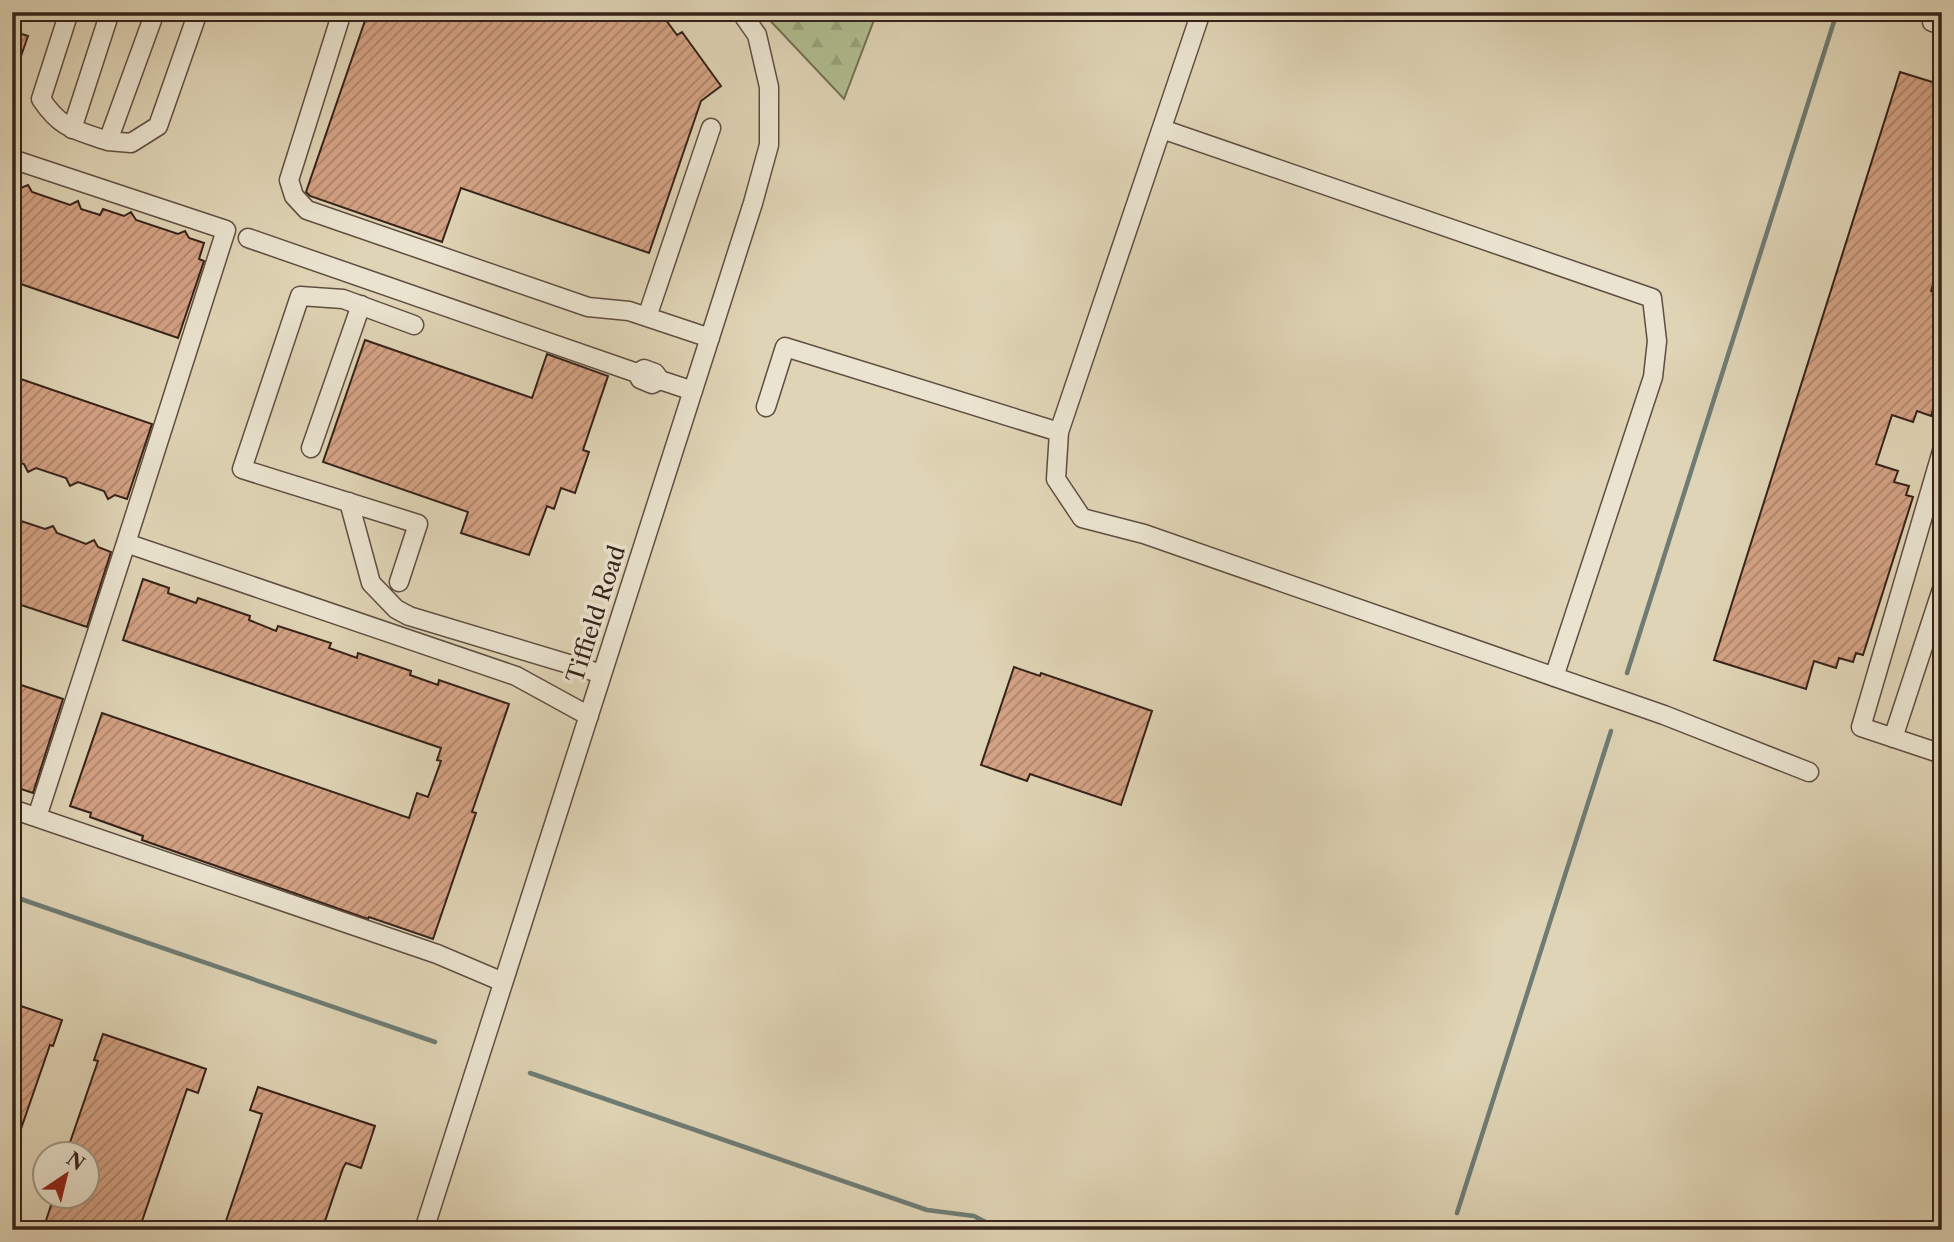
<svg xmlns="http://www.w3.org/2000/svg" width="1954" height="1242" font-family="'Libre Caslon Text',serif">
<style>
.forest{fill:url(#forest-firs);stroke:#737054;stroke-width:2}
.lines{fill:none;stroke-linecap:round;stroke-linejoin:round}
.stream{stroke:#6e7c74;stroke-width:4.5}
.building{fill:url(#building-hatch);stroke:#36221a;stroke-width:2}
.minor-casing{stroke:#604e41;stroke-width:21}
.minor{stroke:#eae3cf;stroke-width:18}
.labels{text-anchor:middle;stroke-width:7;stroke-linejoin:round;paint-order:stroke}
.street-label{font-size:23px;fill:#36221a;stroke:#eae3cf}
</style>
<defs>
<pattern id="forest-firs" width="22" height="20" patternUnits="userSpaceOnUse" patternTransform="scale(1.75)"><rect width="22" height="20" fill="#b0bd8f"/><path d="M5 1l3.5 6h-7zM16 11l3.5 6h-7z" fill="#98a27b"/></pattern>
<pattern id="building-hatch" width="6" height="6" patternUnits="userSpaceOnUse" patternTransform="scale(1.75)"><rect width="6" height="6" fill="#d4a284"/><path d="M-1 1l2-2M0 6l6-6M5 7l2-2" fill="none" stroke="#ad846b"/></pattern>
</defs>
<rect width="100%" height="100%" fill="#dfd4b5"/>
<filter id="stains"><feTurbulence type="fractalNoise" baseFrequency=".00286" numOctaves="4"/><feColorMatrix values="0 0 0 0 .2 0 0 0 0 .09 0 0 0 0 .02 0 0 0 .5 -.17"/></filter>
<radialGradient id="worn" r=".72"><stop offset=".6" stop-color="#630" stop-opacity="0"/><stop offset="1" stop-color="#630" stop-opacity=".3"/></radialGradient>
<!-- forest -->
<path class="forest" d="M762,12h115l-33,87z"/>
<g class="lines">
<!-- stream -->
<path class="stream" d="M1627,673l210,-661
M12,896l423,146
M530,1073l397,137 47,6 27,14
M1457,1213l154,-482"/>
</g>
<!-- building -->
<path class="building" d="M368,12h292l17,23 5,-3 39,54 -20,15 -52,152 -188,-65 -19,54 -132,-46 -4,-4z
M12,31l16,5 -14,40h-2z
M1900,72l42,13v172l-11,34 11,4v114l-8,-2 -3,9 -14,-5 -4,11 -21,-7 -16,49 22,7 -4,11 15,4 -3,9 7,2 -50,158 -7,-2 -3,9 -14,-4 -3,10 -22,-7 -8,28 -92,-29z
M12,185l9,3 7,-3 4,7 38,13 8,-4 3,8 19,6 3,-6 21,7 7,-4 5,8 42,14 7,-3 4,7 15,5 -5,16 5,2 -26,77 -166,-57z
M365,340l167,58 15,-44 61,22 -25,74 6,2 -14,41 -14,-5 -7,21 -7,-3 -18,49 -68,-22 7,-21 -145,-50z
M12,376l140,48 -25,75 -12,-4 -7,4 -4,-8 -26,-9 -8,4 -4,-8 -30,-10 -8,4 -4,-8 -12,-4z
M12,518l33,11 8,-3 4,7 29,11 8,-4 4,7 13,5 -24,75 -75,-25z
M143,579l26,9 -1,5 28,10 2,-5 52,18 -1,4 27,11 2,-5 53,17 -2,5 28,10 1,-5 53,18 -1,4 28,10 1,-5 70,24 -37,108 4,1 -43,126 -64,-22 -1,2 -226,-79 1,-4 -53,-19 1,-4 -21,-7 32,-93 307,105 8,-25 11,4 13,-36 -4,-1 4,-12 -318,-108z
M1014,667l26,9 1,-3 111,38 -31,94 -91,-31 -3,7 -46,-16z
M12,682l51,17 -30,94 -21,-7z
M12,1003l50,17 -9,26 -3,-1 -36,104h-2z
M103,1034l103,35 -8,24 -11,-4 -48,141h-96l11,-34h34v-42h-22l32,-93 -4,-1z
M258,1087l117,39 -14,42 -15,-5 -3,5 -21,62h-99l39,-116 -12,-4z"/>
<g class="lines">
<defs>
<path id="minor" d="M69,12l-28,87c20,30 34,31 67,42
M155,12l-47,129 23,2 27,-17 40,-114
M342,12l-53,168 5,16 13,14 281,97 41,4 81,27
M1934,12l-2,10 10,3
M72,129l38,-117
M1162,129l490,169 5,43 -4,36 -99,300
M12,159l214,71 -100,313 390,133 73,40
M248,238l386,134 4,1 6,-4 11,4 5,7 -8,4 -12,-5 -2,-6
M647,317l64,-189
M660,380l33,11
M766,407l19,-60 274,85 -3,47 26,39 62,16 520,181 145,57
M1059,432l142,-420
M311,448l50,-143
M1942,451l-81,276 81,27
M349,502l22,81 25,26 13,7 193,58
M399,582l19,-58 -176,-55 58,-173 43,3 71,26
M1893,738l49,-149
M12,809l425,145 66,28
M37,817l89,-274
M424,1230l329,-1027 16,-58v-58l-12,-52 -16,-23"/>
</defs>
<!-- minor casing -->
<use href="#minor" class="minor-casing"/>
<!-- minor -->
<use href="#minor" class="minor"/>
</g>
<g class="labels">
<!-- street labels -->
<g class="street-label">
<text transform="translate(596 614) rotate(-72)" y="8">Tiffield Road</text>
</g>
</g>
<!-- margin -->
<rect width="1954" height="1242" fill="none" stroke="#dfd4b5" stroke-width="42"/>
<rect x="14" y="14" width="1926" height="1214" fill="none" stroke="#36221a" stroke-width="3.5"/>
<rect x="21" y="21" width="1912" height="1200" fill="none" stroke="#36221a" stroke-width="2"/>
<!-- north arrow -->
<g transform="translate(66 1175) rotate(35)"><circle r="33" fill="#eae3cf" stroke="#a29687" stroke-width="2"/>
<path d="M0-5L12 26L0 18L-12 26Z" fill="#8f2418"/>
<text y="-10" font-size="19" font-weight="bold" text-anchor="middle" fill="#36221a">N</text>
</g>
<rect width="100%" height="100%" filter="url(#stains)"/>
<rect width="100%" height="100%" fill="url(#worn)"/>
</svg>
